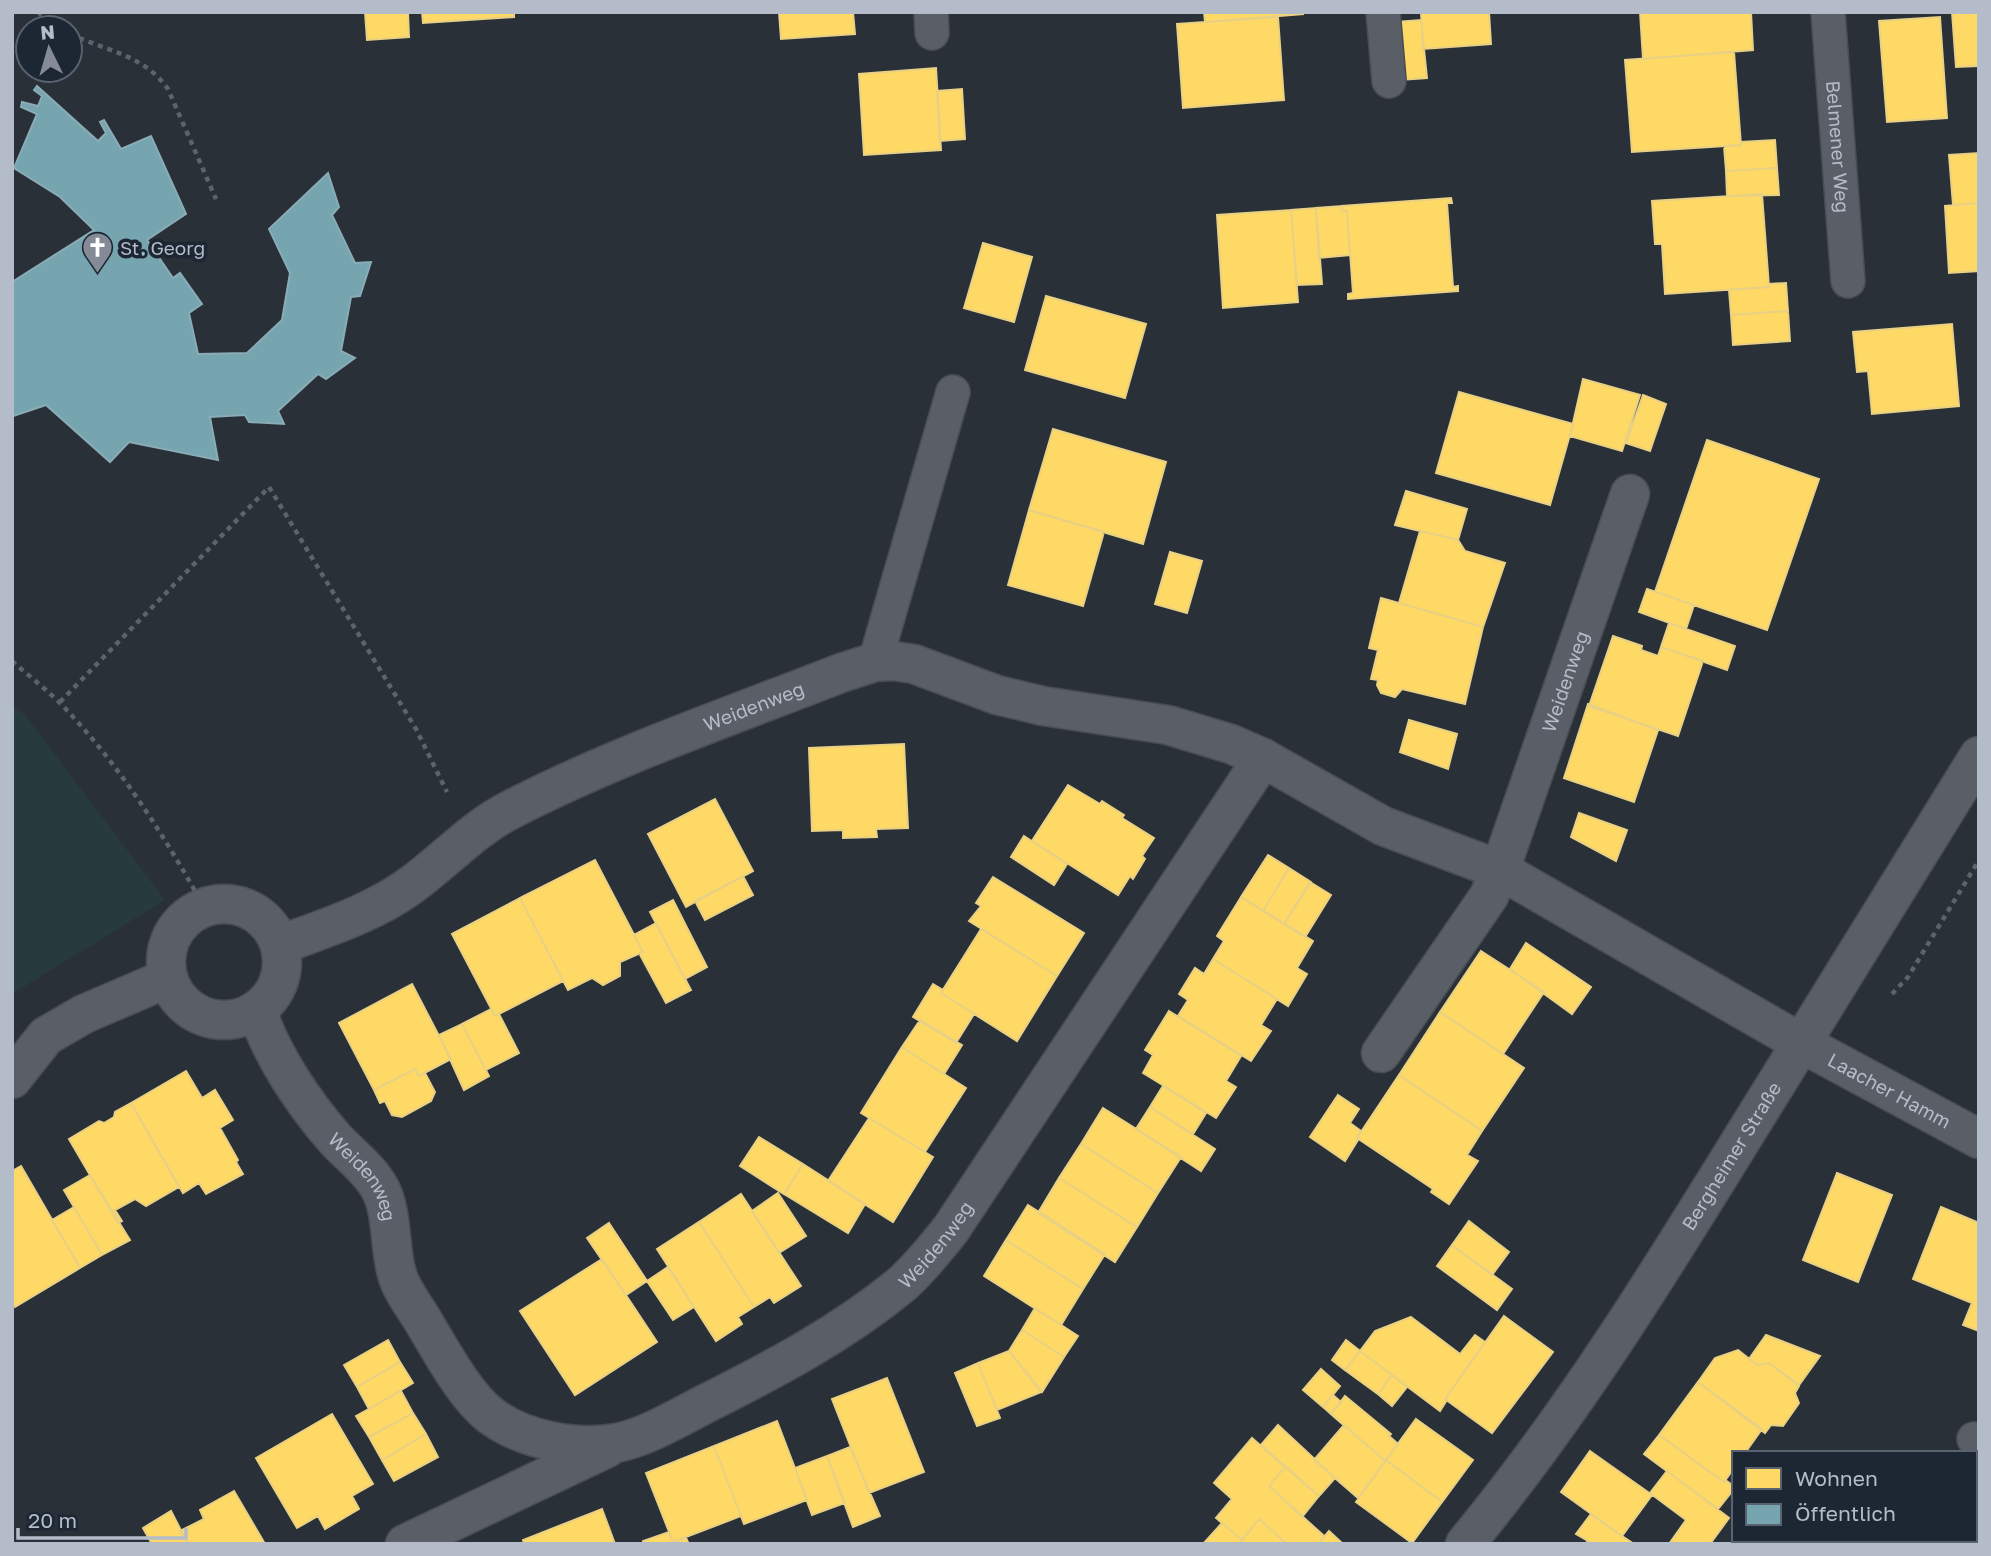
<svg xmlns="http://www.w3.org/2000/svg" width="1991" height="1556" font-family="'Golos Text',sans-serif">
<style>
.green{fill:#273a3e}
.homes{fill:#ffd966;stroke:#e8d084;stroke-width:2}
.public{fill:#76a5af;stroke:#89acb7;stroke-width:2}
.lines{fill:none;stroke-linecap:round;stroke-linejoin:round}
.service-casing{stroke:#484c53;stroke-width:36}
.minor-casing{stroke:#484c53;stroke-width:41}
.tertiary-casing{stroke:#484c53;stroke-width:41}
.path{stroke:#5d636a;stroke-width:4.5;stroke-dasharray:5 5;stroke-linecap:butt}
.service{stroke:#5a5e66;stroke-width:33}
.minor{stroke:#5a5e66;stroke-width:38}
.tertiary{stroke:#5a5e66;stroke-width:38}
.labels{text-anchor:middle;stroke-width:7;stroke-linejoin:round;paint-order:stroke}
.street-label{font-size:19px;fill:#b4bcc9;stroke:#1d2633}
.poi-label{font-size:19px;fill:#b4bcc9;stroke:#1d2633;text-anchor:start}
</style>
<rect width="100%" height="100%" fill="#2a3038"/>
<!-- green -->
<path class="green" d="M12,704l13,11 140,185 -153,94z"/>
<!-- homes -->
<path class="homes" d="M365,12h43l1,25 -42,3z
M422,12h92v5l-91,6z
M779,12h74l2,22 -74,5z
M1204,12h99v2l-98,8z
M1421,12h68l2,32 -68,5z
M1640,12h111l2,38 -110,9z
M1952,12h27v54l-23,1z
M1278,17l6,83 -101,8 -6,-84z
M1940,17l7,101 -60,4 -8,-101z
M1421,20l6,58 -27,2 -4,-58z
M1734,52l7,93 -109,7 -7,-92z
M936,68l5,82 -77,5 -5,-81z
M962,89l3,50 -25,2 -3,-50z
M1775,140l2,28 -51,3 -2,-25 17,-1v-3z
M1979,153v50l-26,2 -4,-50z
M1777,168l2,27 -52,1 -1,-25z
M1762,194l7,93 -104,7 -3,-50h-7l-3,-43z
M1451,198l1,5h-5l6,84 5,-1v5l-110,8v-5l5,-1 -6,-82h-5v-5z
M1979,203v68l-30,2 -4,-67z
M1342,206v5h5l3,44 -31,3 -3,-50z
M1316,208l6,76 -25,1 -6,-75z
M1291,210l7,92 -75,6 -6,-93z
M983,243l49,14 -18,65 -50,-14z
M1786,283l2,28 -57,4 -2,-25 40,-3v-3z
M1046,296l100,28 -21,74 -100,-28z
M1788,311l2,30 -57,4 -2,-30z
M1952,324l7,82 -87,8 -4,-43 -11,1 -4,-40z
M1583,379l57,16 -18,56 -52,-15z
M1459,392l114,32 -23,81 -114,-32z
M1643,395l23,9 -16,47 -24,-8z
M1053,429l113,33 -23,82 -114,-34z
M1707,440l112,39 -52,151 -112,-38z
M1406,491l61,18 -9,31 -63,-15z
M1029,510l75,22 -21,74 -75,-21z
M1420,531l38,9 7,11 40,12 -22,64 -84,-24z
M1170,552l32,9 -15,52 -32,-9z
M1647,589l47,16 -8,24 -47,-17z
M1381,598l102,29 -18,77 -63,-15 -7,8 -14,-4 -4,-8 1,-5 -7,-1 7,-29 -9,-2z
M1669,623l66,23 -8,24 -66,-23z
M1613,636l29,10 -1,4 17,6 3,-9 42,14 -25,75 -89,-30z
M1588,704l70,26 -24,72 -70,-24z
M1409,720l48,14 -9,35 -48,-17z
M904,744l4,84 -32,1 1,8 -34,1v-8l-31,1 -3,-83z
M1068,785l32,19 2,-3 22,14 -2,3 32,20 -12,18 3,3 -12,20 -3,-3 -12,19 -86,-54z
M715,799l38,72 -67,36 -38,-73z
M1579,813l48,17 -11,31 -45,-24z
M1024,836l43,28 -13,21 -43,-28z
M1268,855l21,13 -26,43 -22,-14z
M595,860l48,92 -23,10v14l-17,9 -11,-7 -24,12 -48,-92z
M1289,868l22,14 -27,42 -21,-13z
M743,876l10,19 -48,25 -10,-19z
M993,877l91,56 -27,43 -88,-55 12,-15 -5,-3z
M1310,882l21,13 -26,42 -21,-13z
M1241,897l72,44 -16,27 10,6 -19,32 -75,-47 11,-18 -7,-5z
M520,898l43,83 -68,35 -43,-82z
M673,900l34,67 -22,12 -35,-67z
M656,923l35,67 -25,13 -27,-50 4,-1 -9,-17z
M981,929l76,47 -40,65 -76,-48z
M1526,943l65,44 -19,27 -62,-45z
M1481,951l63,41 -41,62 -63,-42z
M1213,959l64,40 -16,26 10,6 -20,30 -73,-45 10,-16 -9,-6 16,-26 9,6z
M412,984l39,75 -32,17 -4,-7 -41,21 -35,-67z
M933,984l10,6 -2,3 33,21 -18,29 -43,-26z
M491,1009l4,7 4,-2 20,39 -33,17 -24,-46z
M1169,1011l72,45 -15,25 10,6 -20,31 -73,-45 10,-18 -8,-5z
M1440,1012l84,56 -42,63 -83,-56z
M920,1020l42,25 -18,29 -42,-27z
M462,1024l27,52 -25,14 -25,-55z
M902,1047l64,41 -41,64 -64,-39z
M415,1069l4,7 6,-3 10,19 -4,9 -29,16 -10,-2 -7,-14 -5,2 -6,-13z
M186,1071l16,27 13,-8 18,30 -13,8 18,32 -2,2 7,12 -37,20 -7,-11 -16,10 -52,-90z
M1399,1075l83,56 -15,24 11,6 -29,43 -18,-12 2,-3 -76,-51z
M1163,1086l43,27 -13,21 -43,-27z
M1338,1095l21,14 -9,14 11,8 -4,7 1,2 -13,21 -35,-24z
M131,1103l48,84 -33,19 -11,-7 -20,11 7,11 -4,2 -49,-84 30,-18 5,2 10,-6 1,-5z
M1150,1107l65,42 -14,22 -65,-42z
M1103,1108l78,49 -23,36 -77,-49z
M869,1118l64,39 -40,65 -65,-41z
M759,1137l44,27 -19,30 -44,-28z
M1081,1144l77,49 -21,34 -78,-49z
M803,1164l62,40 -17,29 -64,-39z
M21,1166l59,102 -65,39 -3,-4v-132z
M1837,1173l55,22 -34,87 -55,-22z
M90,1175l40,65 -28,15 -38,-65z
M1059,1178l78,49 -22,35 -77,-49z
M778,1193l28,43 -27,17 -27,-42z
M741,1194l60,92 -27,17 -4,-6 -16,10 -55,-85z
M1028,1205l77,49 -22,35 -77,-49z
M74,1207l28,48 -22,13 -28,-48z
M1941,1207l38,16v108l-16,-6 9,-22 -59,-24z
M1469,1221l40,31 -17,23 -40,-30z
M699,1222l55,85 -16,10 4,7 -26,17 -59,-92z
M609,1223l38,58 -21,14 -39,-57z
M1006,1240l77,49 -22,36 -77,-49z
M1452,1245l60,44 -15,21 -60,-44z
M602,1259l55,83 -82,53 -55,-84z
M668,1267l26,40 -21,13 -26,-39z
M1035,1308l43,28 -14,21 -42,-27z
M1504,1316l49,36 -61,81 -47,-34z
M1411,1317l49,37 15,-19 10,7 -40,57 2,1 -7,11 -80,-60 15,-20z
M1022,1330l42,27 -22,35 -33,-41z
M1766,1335l54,21 -21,29 -30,-22 -12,2 -8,-6z
M388,1340l12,22 -43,25 -13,-22z
M1346,1340l14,11 -15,19 -13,-10z
M1738,1350l19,15 12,-2 30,23 -4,7 4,10 -16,23 -12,-1 -6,8 -67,-51 17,-24z
M1009,1351l32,41 -44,18 -19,-47z
M1360,1351l32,24 -14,19 -33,-24z
M400,1362l13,21 -44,26 -12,-22z
M978,1363l22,55 -23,8 -22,-53z
M1321,1369l19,17 -17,21 -20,-17z
M1392,1375l15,12 -15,19 -14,-12z
M887,1378l37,94 -55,21 -37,-94z
M1698,1382l64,47 -17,24h-11v15l-10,14 -65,-47z
M401,1391l12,22 -44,24 -13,-21z
M1333,1395l8,7 -10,12 -8,-7z
M1345,1396l46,38 -2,2 9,8 -13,17 -54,-47z
M413,1413l13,21 -44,26 -13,-23z
M332,1414l41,70 -21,12 7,13 -34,20 -7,-13 -21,12 -41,-70z
M1416,1419l57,41 -31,42 -56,-42z
M777,1421l30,79 -63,24 -30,-78z
M1278,1425l57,53 -16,18 -58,-51z
M1344,1425l41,36 -27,37 -44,-38z
M426,1434l12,23 -44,24 -12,-21z
M1659,1435l65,47 1,-2 9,6v3l-16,20 -74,-55z
M1252,1438l33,29 -16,19 55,50 -6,8h-31l-28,-25 -17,21 -26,-22 16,-19 -18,-16z
M714,1446l27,70 -68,26 -27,-69z
M850,1447l30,69 -27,11 -26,-71z
M1590,1451l62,44 -30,41 -61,-44z
M827,1456l18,47 -33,12 -17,-47z
M1386,1460l56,42 -30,41 -56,-41z
M1285,1467l34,29 -17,21 -33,-31z
M1667,1471l62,47 -19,26h-41l17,-24 -36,-27z
M1975,1480l4,2v62h-43l1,-4h38z
M234,1491l31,53h-77l-8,-13 24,-12 -4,-9z
M602,1509l13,35h-91l-1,-4z
M171,1511l17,33h-36l-9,-16z
M1591,1514l31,22 12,8h-49l3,-3 -12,-7z
M1259,1519l28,25h-42l-2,-2 -1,-2z
M1222,1523l20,17 -1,4h-38z
M1329,1531l14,13h-25z
M669,1532l4,10 13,-4 3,6h-45l-1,-3z
M1894,1540h43l-1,4h-44z"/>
<!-- public -->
<path class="public" d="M37,86l61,55 8,-8 -6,-11 4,-2 17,29 30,-13 35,78 -39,26 26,38 7,-5 22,31 -13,9 9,41 49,-1 35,-33 8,-47 -21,-44 59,-56 11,34 -7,8 23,48 16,-1 -11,34 -9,1 -10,54 14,7 -29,21 -8,-5 -40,37 6,13 -35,-2 -4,-7 -35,2 8,43 -89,-18 -19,20 -64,-57 -33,11 -1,-134 82,-52 -34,-33 -46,-29 23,-54 -16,-7 1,-5 16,4 4,-10 -8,-6z"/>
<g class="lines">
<defs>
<g id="service">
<path d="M931,12l1,21"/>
<path d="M1383,12l6,69"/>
<path id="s1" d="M1828,12l20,269"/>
<path d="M875,662l78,-270"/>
<path d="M1974,1439l5,2"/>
</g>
<g id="minor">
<circle cx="224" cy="962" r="58"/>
<path id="s2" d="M280,945c45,-17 91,-31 130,-59 36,-26 61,-56 102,-77 105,-54 219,-93 329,-136l34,-11 19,-1 20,3 83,31 46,11 125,19 63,19 32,14 120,68 117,44 301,173 178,96"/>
<path id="s3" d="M257,1010c14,45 48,95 79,130 14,15 33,29 43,47 14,23 10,61 18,87 4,15 15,29 23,42 18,29 43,78 70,99 33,25 86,35 126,28 28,-5 62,-25 87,-38 68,-34 140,-72 199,-121 18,-16 34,-36 49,-55l312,-471"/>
<path id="s4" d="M1381,1053l108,-157 11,-26 130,-376"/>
<path d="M12,1079l34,-43 38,-22 84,-36"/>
<path d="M405,1544l202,-96"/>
</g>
<g id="tertiary">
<path id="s5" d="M1465,1544c106,-128 193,-269 280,-410 78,-127 156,-253 234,-378"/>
</g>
</defs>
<!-- service casing -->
<use href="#service" class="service-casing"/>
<!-- minor casing -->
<use href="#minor" class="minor-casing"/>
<!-- tertiary casing -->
<use href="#tertiary" class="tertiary-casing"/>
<!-- path -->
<path class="path" d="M38,12l20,16
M70,34c37,17 74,21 98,55l48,110
M12,661c16,14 34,28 49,43 58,60 103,131 143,203
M60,702l209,-215 147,242 31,63
M1892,994l16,-17 71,-117"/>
<!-- service -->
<use href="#service" class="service"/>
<!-- minor -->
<use href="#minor" class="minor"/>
<!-- tertiary -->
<use href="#tertiary" class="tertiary"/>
</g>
<!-- icons -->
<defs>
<symbol id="church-pin" viewBox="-11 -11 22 30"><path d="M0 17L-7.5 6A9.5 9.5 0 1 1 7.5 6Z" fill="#848b96" stroke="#1d2633"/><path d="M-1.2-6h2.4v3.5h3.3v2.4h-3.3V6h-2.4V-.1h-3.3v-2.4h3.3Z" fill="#fff"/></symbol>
</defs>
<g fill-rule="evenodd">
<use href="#church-pin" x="80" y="230" width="35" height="47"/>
</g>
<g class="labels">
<!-- street labels -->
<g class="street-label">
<text dy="7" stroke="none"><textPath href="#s1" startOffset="135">Belmener Weg</textPath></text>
<text dy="7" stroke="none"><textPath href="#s4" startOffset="418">Weidenweg</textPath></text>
<text dy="7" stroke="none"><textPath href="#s2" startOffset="534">Weidenweg</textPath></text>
<text dy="7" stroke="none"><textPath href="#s2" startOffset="1776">Laacher Hamm</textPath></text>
<text dy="7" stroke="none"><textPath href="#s5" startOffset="471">Bergheimer Straße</textPath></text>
<text dy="7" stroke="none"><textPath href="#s3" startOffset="200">Weidenweg</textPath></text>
<text dy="7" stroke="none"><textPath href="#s3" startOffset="989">Weidenweg</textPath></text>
</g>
<!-- poi labels -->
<g class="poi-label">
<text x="120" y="255">St. Georg</text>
</g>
</g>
<!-- border -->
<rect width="1991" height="1556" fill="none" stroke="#b4bcc9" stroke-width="28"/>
<!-- legend -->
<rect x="1732" y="1451" width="245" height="91" fill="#1d2633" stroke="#59626f" stroke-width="2"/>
<rect x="1746" y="1468" width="35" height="21" fill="#ffd966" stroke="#59626f" stroke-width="2"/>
<text x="1795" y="1486" font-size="21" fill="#b4bcc9">Wohnen</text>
<rect x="1746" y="1504" width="35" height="21" fill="#76a5af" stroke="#59626f" stroke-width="2"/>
<text x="1795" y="1521" font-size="21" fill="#b4bcc9">Öffentlich</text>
<!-- north arrow -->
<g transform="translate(49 49) rotate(355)"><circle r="33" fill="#1d2633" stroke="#59626f" stroke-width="2"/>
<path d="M0-5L12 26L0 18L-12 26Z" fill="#848b96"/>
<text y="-10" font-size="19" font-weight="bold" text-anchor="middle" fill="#b4bcc9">N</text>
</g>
<!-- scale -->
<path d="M18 1528v10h168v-10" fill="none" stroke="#b4bcc9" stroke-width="3.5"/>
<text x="28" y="1528" font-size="21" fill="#b4bcc9" stroke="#1d2633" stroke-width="5" paint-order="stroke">20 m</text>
</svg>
